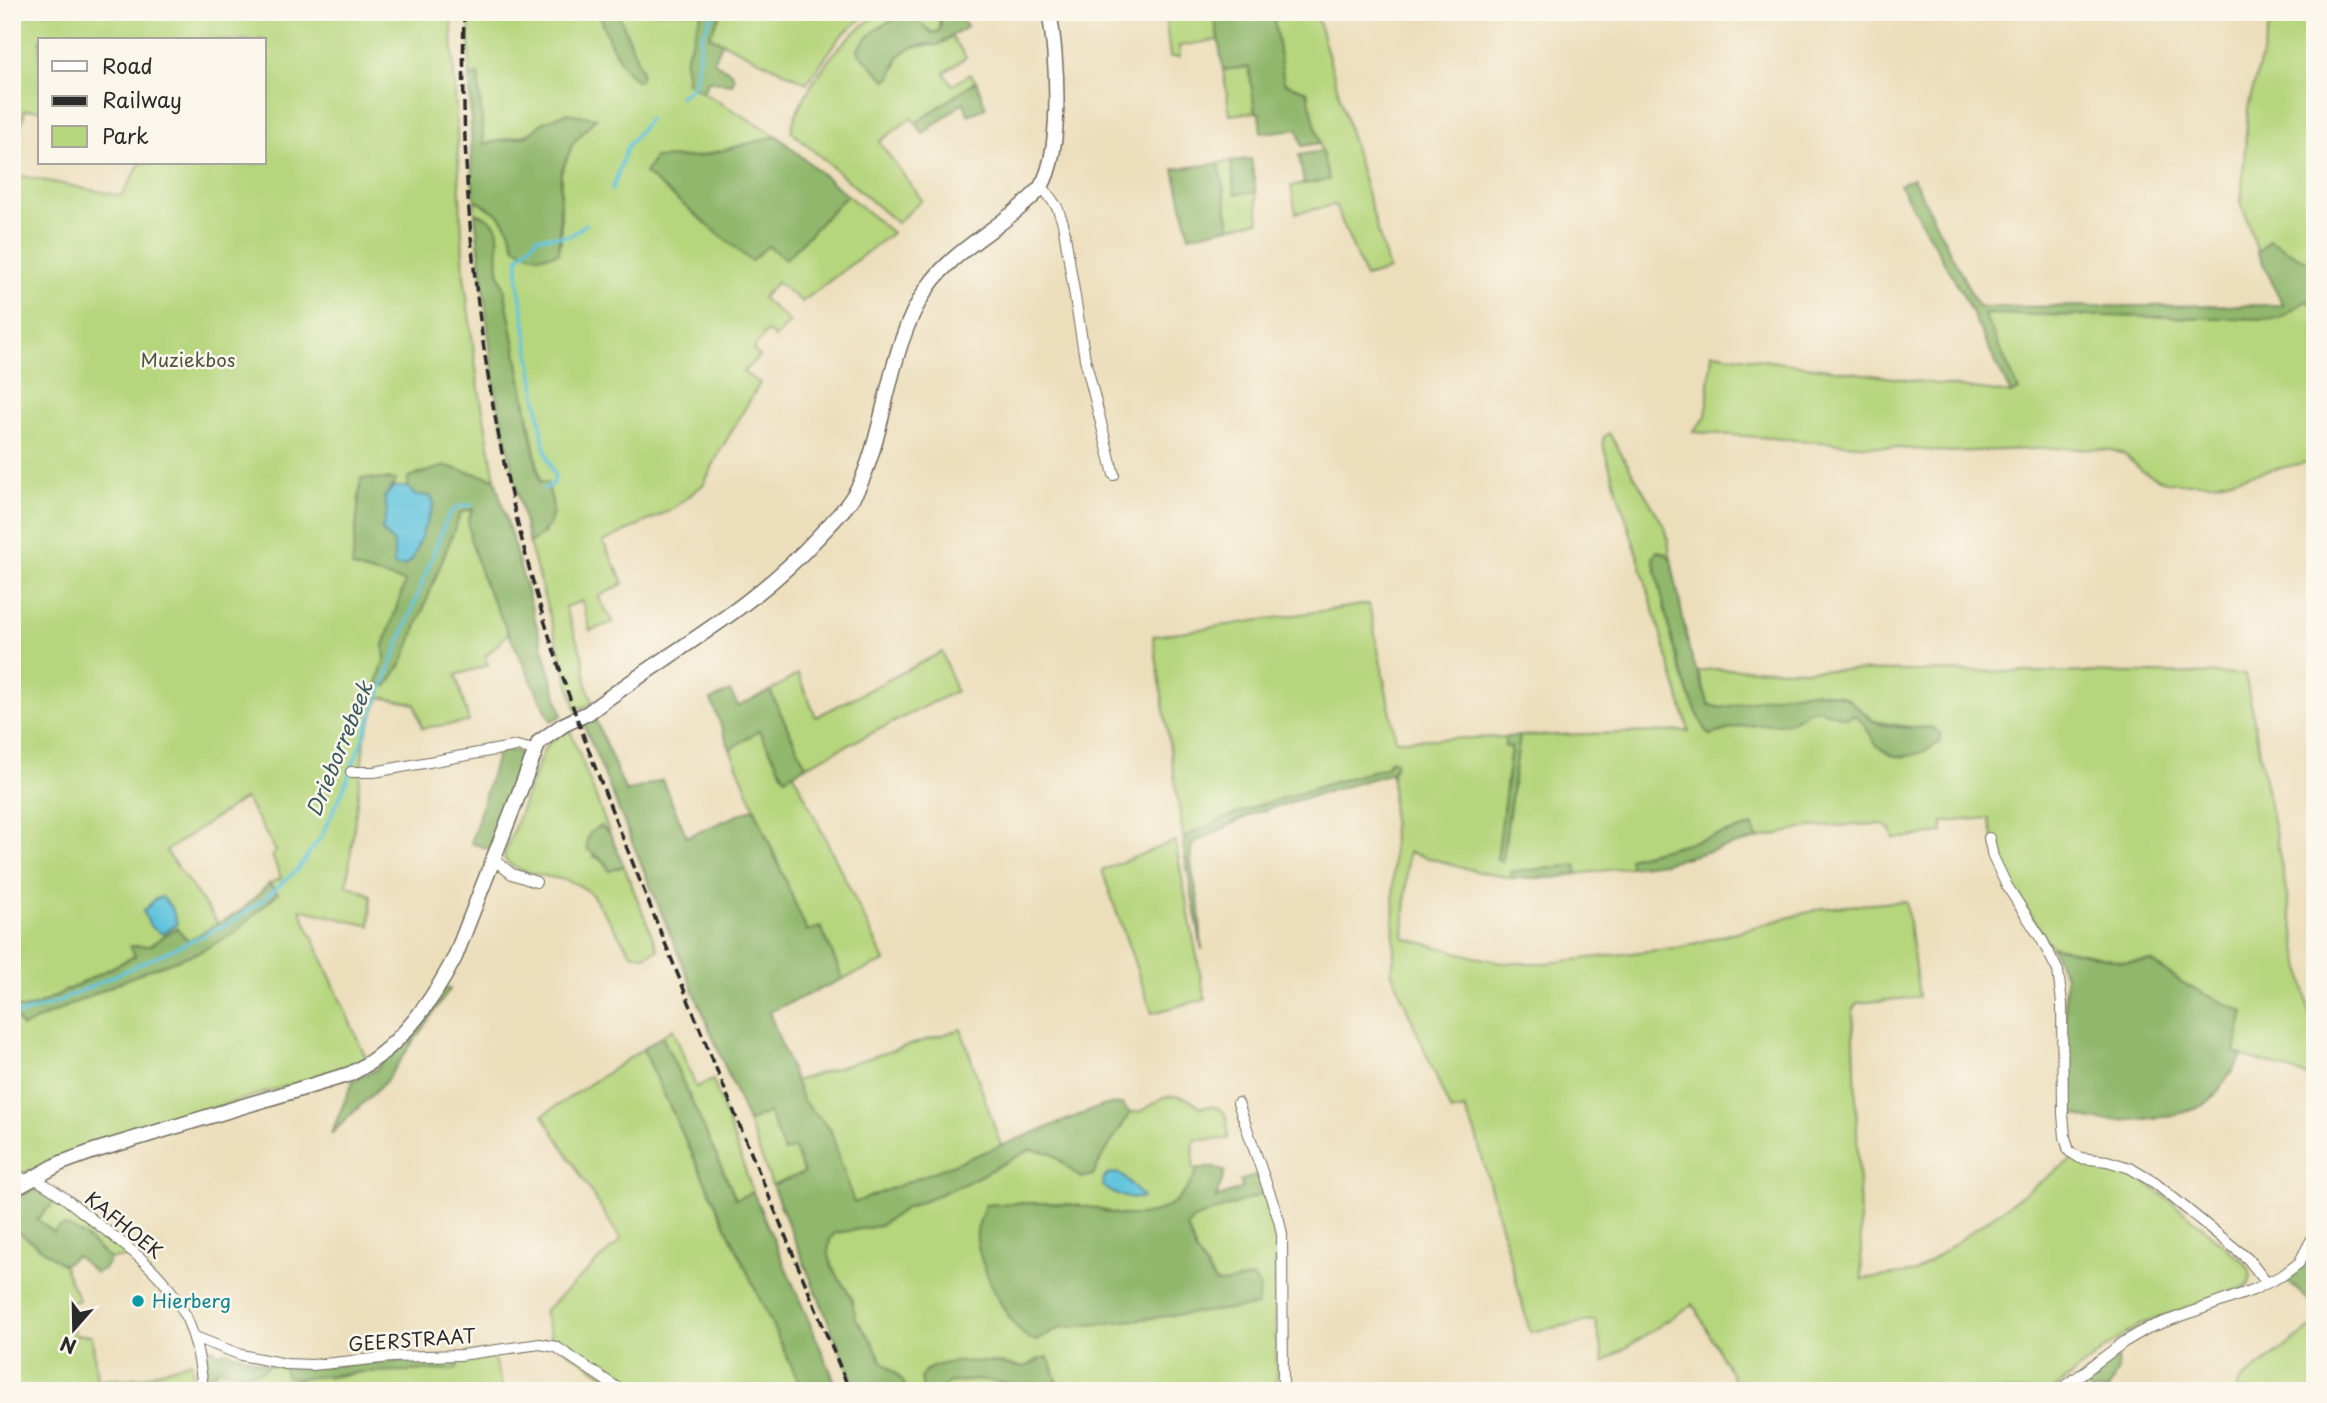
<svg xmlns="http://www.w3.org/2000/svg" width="2327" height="1403" font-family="'Playpen Sans',sans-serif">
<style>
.green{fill:#b6d67d;stroke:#708054;stroke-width:2;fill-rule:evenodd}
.forest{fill:#90b76c;stroke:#5e714c;stroke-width:2}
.water{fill:#5fc3dd;stroke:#457784;stroke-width:2}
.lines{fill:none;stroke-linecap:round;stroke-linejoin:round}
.stream{stroke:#5fc3dd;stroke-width:3.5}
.minor-casing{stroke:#6f6a5d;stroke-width:12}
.secondary-casing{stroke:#6f6a5d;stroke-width:17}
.minor{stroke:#fff;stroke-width:10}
.secondary{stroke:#fff;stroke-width:14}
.rail{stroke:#2b2b2b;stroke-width:3.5;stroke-dasharray:10 5;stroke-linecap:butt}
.culture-dot{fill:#0f9aa8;stroke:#fbf7ec;stroke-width:2.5}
.labels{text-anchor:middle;stroke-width:5;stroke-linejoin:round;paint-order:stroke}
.park-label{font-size:19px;fill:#4e5640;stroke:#fbf7ec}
.street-label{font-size:19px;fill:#2b2b2b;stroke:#fbf7ec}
.culture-label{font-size:19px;fill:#0d838f;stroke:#fbf7ec;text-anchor:start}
.water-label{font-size:21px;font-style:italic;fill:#3b5960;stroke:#fbf7ec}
</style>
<rect width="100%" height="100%" fill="#fbf7ec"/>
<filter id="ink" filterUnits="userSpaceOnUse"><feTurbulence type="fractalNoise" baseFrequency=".0143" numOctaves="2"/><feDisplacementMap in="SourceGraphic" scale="14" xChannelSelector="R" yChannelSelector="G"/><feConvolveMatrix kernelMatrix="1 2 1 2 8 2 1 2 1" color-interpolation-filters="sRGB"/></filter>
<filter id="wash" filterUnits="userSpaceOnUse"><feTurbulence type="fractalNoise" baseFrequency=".00686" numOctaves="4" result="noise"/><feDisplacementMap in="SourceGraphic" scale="28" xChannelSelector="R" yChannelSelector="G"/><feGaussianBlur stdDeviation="1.57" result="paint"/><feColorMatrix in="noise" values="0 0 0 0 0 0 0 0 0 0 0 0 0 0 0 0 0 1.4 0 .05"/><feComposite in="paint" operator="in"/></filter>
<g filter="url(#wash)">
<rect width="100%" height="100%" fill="#ecdebb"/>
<!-- green -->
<path class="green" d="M12,12h439l13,263 14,108 17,96 -49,-13 -38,11v10h-15l2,-7 -34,-2 44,104 -21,63 1,14 -8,24 10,3 16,-25 58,-149 12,-3 10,71 26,53 -24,24 3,8 -32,10 13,47 -47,6 -7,-24 -35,-7 -15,39 -18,149 24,10 -1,31 -70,-17 66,149 -9,7 -274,82 -59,26 -12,-4v-995l110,22 18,-33h124v-123h-224v70h-15l-13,53zM245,798l31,53 -4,5 9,22 -12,6 9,9 -79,59 -54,19 -123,56 -8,-20 10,2 14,-4 97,-49 -4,-10h18l28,-18 11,13 30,-18 -52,-72z
M469,12h136l-4,5 41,55 -24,-60h84l-17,49 2,22 90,53 -80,21 -43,1 131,101 62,-64 45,38 -90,69 -25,-20 -15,16 28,24 -15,16 -8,-7 -14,19 7,6 -17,16 17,11 -40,68 -16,33 -31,25 -70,33 21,41 -26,14 15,25 -23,9 -8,-30 -17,6 18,51 4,28 6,17 -17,7 -47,-167 16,-10 2,-45 -1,-6 -5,2 -37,-197c-2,-6 -5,-12 -6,-17 -4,-25 11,-48 -23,-57v-13c26,14 32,18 40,48l46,-6v-69l12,-30 22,-24 -111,25 -6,-69 -8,2z
M722,12h147l-29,25 -33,46 -98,-47z
M879,12h59l2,18 -7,3 -24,-19 -10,2 -3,52 2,-11c17,-14 19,-9 38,-12 5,0 11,-5 16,-8l14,20 -22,16 9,12 17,-11 6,7 -60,42 -5,-5 -32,24 43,58 -25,23 -106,-92c5,-27 35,-70 54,-90 11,-10 23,-19 34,-29z
M1155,12h59l4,28 -39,6 1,11h-10l-5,-43h-10z
M1273,12h43l73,258 -24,7 -30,-72 -39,8 -5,-27 37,-7 -21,-88 -23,-8z
M2273,12h42v254l-46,-26 -11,13 -17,-51 7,-94z
M1249,67l6,45 -25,3 -7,-45z
M1231,161l4,33 21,-2 3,29 -29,6 -11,-64z
M2306,301l9,4v164l-8,-7 -93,21h-35l-13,-1 -24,-11 -18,-17 -12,-4 -51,-2 -112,4 -256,-20 13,-15 6,-64 299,41 7,-4 -35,-76 296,5z
M1609,433l57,96 5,30 -6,-6 -7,-2 -5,7c14,57 25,127 56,177l33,-9 47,-3 20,-12 9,-2 28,9 8,-3 11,7 6,12 45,-6 -42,-7 -27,-23 -49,-5 -77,15 -12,-3 -11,-33 12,-3 535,5 70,368v36l-81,-25 -46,-67 -38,-25 -25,1 -74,-16 -40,-61 -13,-26 -9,-41 -47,4 1,11 -49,6 -4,-11 -10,-4 -70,3 -53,12 -4,-13 -124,32 2,9 -53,7 -2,-8 -65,6v6l-32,-6 -71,-20 -4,86 71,19 32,6h41l134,-16 141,-39 83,-7 13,96 -62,6 -4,6 9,270 53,-7 159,-114c15,10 39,8 57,17 42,21 76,59 113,87 7,8 9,15 4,24l-107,38 -31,21 -58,46h-312l-47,-87 -89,58 -9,-42 -65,12 -54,-197 -11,-26 -14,3 -60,-141 3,-13 -2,-185 3,-6 -6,-6 -3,6 -62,18 -138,52 -2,4 -31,-205 216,-32 27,136 109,-3v9h6l-14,114 5,2 18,-126 169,-5 -49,-168 -36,-114 -1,-11z
M942,652l14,39 -150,75 -36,-75 28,-17 18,43z
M570,730l40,104 -9,-8 -7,31 11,5 4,9 15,-5 34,84 -14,6 -13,-3 -39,-58c-24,-25 -62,-12 -87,-35l-1,-5 40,-106 7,-8z
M759,730l26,48 8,-6 92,189 -42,18 -22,-52 -14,5 -77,-183z
M1175,841l30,158 -53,14 -50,-143z
M673,1029l23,58 17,-7 40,112 -17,8 -74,-164z
M961,1029l40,117 -148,58 -23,-75 -27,-28 -8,-20z
M643,1049l160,342h-174l-76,-49 -9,-31 77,-71 -78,-125z
M1177,1096l9,2 15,9c27,-4 27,10 27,32l-34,1 -1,28h5c-14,37 -42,52 -82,46 -7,-1 -14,-5 -21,-6 -34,-6 -75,-6 -110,-3l-4,48 7,23 19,37 29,28 26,-14 19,-1 144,-42 -9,-1 -20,-31 -9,-25 6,-8 72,-26 10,33 2,17 -2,56 2,92h-335l5,-8 37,-3 61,9 8,-3 -14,-27 -14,8 -35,-5 -45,2 -20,6 -3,15 1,6h-15l-6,-11 -21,-20 -9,-19 -17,-22 -4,-22 -19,-30 -4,-17 2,-11 5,-6 44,-7 27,-18 60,-25 65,-34 20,4 30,25 12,-3 9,-18 28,-44 12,-2 21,-14z
M769,1112l15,39 10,-4 11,26 -33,12 -24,-63z
M55,1202l74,55 -19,2 -23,-21 -24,-12 -10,6 -16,-13z
M12,1227l51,38 16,35 -13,5 9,30h17l5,45 47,-3 47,-16 5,30h-184z
M2315,1325v66h-79l4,-10z
M493,1357l11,34h-291v-18l7,-5 22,5 27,-8 61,12 127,-19z"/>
<!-- forest -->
<path class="forest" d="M605,12h13l24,60 -2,8 -3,1c-15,-11 -32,-45 -36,-64z
M702,12h20l-13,24 13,6 -8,20 18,11 2,6 -2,5 -24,-3 -5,11 -16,-9 -2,-22z
M938,12h19l10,15 -30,18 -10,-1 -14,3 -9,5 -6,5 -7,21 -5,2 -29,-29c11,-18 31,-32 52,-37l23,19 8,-2 1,-7z
M1214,12h59l11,71 23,8 13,52 -18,3 -4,-17 -37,4 -2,-20 -4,-1 -6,-45 -26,3z
M478,75l6,69 43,-8 16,-14 24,-9 29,5 -23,25 -12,30 -2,80c-17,6 -28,3 -44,-6 -8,-29 -14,-33 -40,-47l-3,-20 -2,-103z
M976,81l10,27 -18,7 -4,-13 -41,32 -7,-11z
M777,136l70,59 -61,64 -18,-13 -17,15 -106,-88 9,-15 43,-1z
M1322,151l7,29 -25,4 -5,-29z
M1251,159l5,33 -21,2 -4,-33z
M1219,163l11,64 -41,9 -15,-67z
M1913,178l65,129 305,-2 -25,-52 11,-13 46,26v39l-9,-4 -27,18 -295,-5 35,76 -8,4 -49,-101 -62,-108z
M475,213c36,10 19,31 23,57 1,5 4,11 6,17l36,196 7,-1c0,4 2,7 3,11 8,25 -1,37 -21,50l-34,-152z
M446,466l49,13 67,236 -11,6 -68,-141 -13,-42 -2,-18 5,-11 -12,3 -58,149 -16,25 -10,-3 8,-24 -1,-13 21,-64 -53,-15 9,-89 35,2 -12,18 3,12 -5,20 12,13v22l10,1 8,-7 22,-56 -4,-7 -16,-1 -6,-8v-10z
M1657,551l8,2 6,6 18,90 20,56 12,3c38,-8 85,-24 123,-11 11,4 18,18 29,24 17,8 41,7 59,6l9,7 -2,9c-18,12 -45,22 -62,2 -10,-12 -9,-21 -23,-30l-8,3 -28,-9 -9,2 -20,12 -47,3 -33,9c-31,-50 -42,-120 -56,-177z
M730,691l8,15 32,-15 36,75 -21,12 -26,-47 -29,18 -19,-49z
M594,716l32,76 36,-12 25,57 67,-29 53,123 14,-4 22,52 -74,33 34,89 27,28 24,74 251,-98 17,-1 8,9 -28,44 -9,18 -12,3 -30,-25 -20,-4 -65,34 -60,25 -27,18 -44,7 -5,6 -2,11 4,17 19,30 5,22 16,22 9,19 21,20 6,11h-51l-85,-206 32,-12 -10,-25 -10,4 -15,-40 -21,10 -165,-399z
M1520,736l-18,126 -5,-2 14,-113h-6v-10z
M513,750l11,4 -34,95 -19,-6 27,-91z
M1392,759l4,3 -4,11 -138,40 -61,30c-6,17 2,39 5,56 2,17 3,34 4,51l-19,-105 3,-8 5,-4 62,-26 133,-40z
M601,826l9,8 14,32 -15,5 -4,-9 -18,-13c-1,-13 2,-18 14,-23z
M1753,826l4,13 -93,24 -33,4 -2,-9z
M1576,865l2,9 -24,4h-43v-6z
M269,884l9,9 -45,41 -34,18 -54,19 -123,56 -10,-16 2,-5 10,3 14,-4 97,-49 -5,-10h19l28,-18 11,13 54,-31z
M2051,946l74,16 25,-1 38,25 56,26 -9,40 8,4c-11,14 -21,32 -33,44 -19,18 -85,22 -111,20 -11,-1 -21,-5 -32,-8l-2,-136z
M444,987l6,2 -65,93 -54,52 22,-53 24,-12z
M662,1036l74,163 17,-7 86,199h-36l-160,-342z
M1198,1168h18l9,4 -9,26 27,-10 -3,-7 18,-7 7,19 -72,26 -6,8 9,25 20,31c12,1 25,-4 37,-6l7,11 -3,18 -176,20 -19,1 -26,14c-5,-2 -11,-4 -14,-8 -19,-18 -47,-76 -45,-101 1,-9 6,-19 8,-27 36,-3 74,-3 110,3 7,1 13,5 21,6 39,6 68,-9 82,-46z
M30,1189l7,1 18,12 -18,17 16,13c3,-2 6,-5 10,-6 11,-2 38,26 47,33l-5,9 -9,5 -20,-17 -13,9 -51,-38v-30z
M2300,1267l11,2 4,3 -8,10 8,7v17l-30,-27z
M214,1348l3,5 9,-2 43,14c-13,14 -33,7 -49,3l-7,5v18h-5l-5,-39z
M2112,1355l5,3 1,11 -10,22h-17l-3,-4 -6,4h-18z
M1048,1357l9,23 -4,6 -9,3c-32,-5 -65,-13 -97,-6l-5,8h-19l-2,-15c11,-17 50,-15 69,-14 10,0 22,5 33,5 8,-1 16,-8 25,-10z
M457,1358l1,9 -3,3 -92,2 -66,7 -11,-3 -2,-8z"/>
<!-- water -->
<path class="water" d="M393,487h15l6,8 16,1 4,7 -22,57 -8,6h-10v-23l-12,-13 5,-20 -3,-12z
M162,897l10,11 5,16 -14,10 -12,-7 -8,-15 12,-13z
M1117,1173l7,4 19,20 -1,1c-12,1 -30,-2 -39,-12l1,-8 5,-4z"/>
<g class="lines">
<!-- stream -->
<path class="stream" d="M680,96l12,-8 3,-6 7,-47 12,-23
M612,190l15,-43 22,-28
M544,489l9,-5 2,-6 -11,-32 -26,-166v-22l20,-21 32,-1 16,-12
M12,1016l38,-11 180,-82 29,-20 37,-32 25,-34 23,-49 103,-270c7,-11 12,-12 25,-13"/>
</g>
</g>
<g filter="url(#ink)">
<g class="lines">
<defs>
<path id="minor" d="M1042,186l15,21 6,16 22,136 29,116
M351,772h23l143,-26 17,4
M1989,838l4,19 14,29 35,54 16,31 4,32 1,111 2,23 4,14 11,7 27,3 23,7 25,15 93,76 18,23
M493,859l19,15 24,8
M1238,1103l41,117 3,15 1,156
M12,1173l16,8
M33,1178c24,12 44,30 66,47 66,50 97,79 104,166
M195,1337l46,18 45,9 27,1 79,-8 69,-2 79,-11 16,3 66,44
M2059,1391l65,-49 24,-14 105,-38 30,-15 16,-12 16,-30"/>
<path id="secondary" d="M12,1190l49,-27 33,-12 256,-77c48,-24 81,-70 105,-117l84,-215 24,-17 25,-12c80,-61 161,-100 231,-177 16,-17 32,-32 42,-54 27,-62 27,-137 67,-195 27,-39 75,-60 108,-94 29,-30 21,-141 13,-181"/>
</defs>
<!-- minor casing -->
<use href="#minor" class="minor-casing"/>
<!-- secondary casing -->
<use href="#secondary" class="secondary-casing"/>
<!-- minor -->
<use href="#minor" class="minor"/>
<!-- secondary -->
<use href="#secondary" class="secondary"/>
<!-- rail -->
<path class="rail" d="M464,12c-4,182 15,364 61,540 33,129 84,252 134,376 62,154 127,309 191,463"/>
</g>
</g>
<!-- markers -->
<circle class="culture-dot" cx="138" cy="1301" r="7"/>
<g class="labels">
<!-- park labels -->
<g class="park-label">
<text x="188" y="367">Muziekbos</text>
</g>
<!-- street labels -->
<g class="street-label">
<text transform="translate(124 1225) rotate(39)" y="7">KAFHOEK</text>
<text transform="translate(412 1340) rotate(-4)" y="7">GEERSTRAAT</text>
</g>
<!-- culture labels -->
<g class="culture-label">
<text x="152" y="1308">Hierberg</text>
</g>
<!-- water labels -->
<g class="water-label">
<text transform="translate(340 749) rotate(-68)" y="7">Drieborrebeek</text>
</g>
</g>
<!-- margin -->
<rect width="2327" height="1403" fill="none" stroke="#fbf7ec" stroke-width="42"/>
<!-- legend -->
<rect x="38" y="38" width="228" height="126" fill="#fbf7ec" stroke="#a8a59f" stroke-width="2"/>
<rect x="52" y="61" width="35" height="10" fill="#ffffff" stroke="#a8a59f" stroke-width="2"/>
<text x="102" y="74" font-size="21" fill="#2b2b2b">Road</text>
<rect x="52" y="96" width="35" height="10" fill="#2b2b2b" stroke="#a8a59f" stroke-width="2"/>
<text x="102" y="108" font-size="21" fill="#2b2b2b">Railway</text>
<rect x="52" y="126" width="35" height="21" fill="#b6d67d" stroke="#a8a59f" stroke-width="2"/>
<text x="102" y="144" font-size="21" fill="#2b2b2b">Park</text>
<!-- north arrow -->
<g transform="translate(74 1329) rotate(200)" stroke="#fbf7ec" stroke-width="5" paint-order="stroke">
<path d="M0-5L12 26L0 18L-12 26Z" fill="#2b2b2b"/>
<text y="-10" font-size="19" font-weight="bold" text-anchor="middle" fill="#2b2b2b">N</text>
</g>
</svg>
